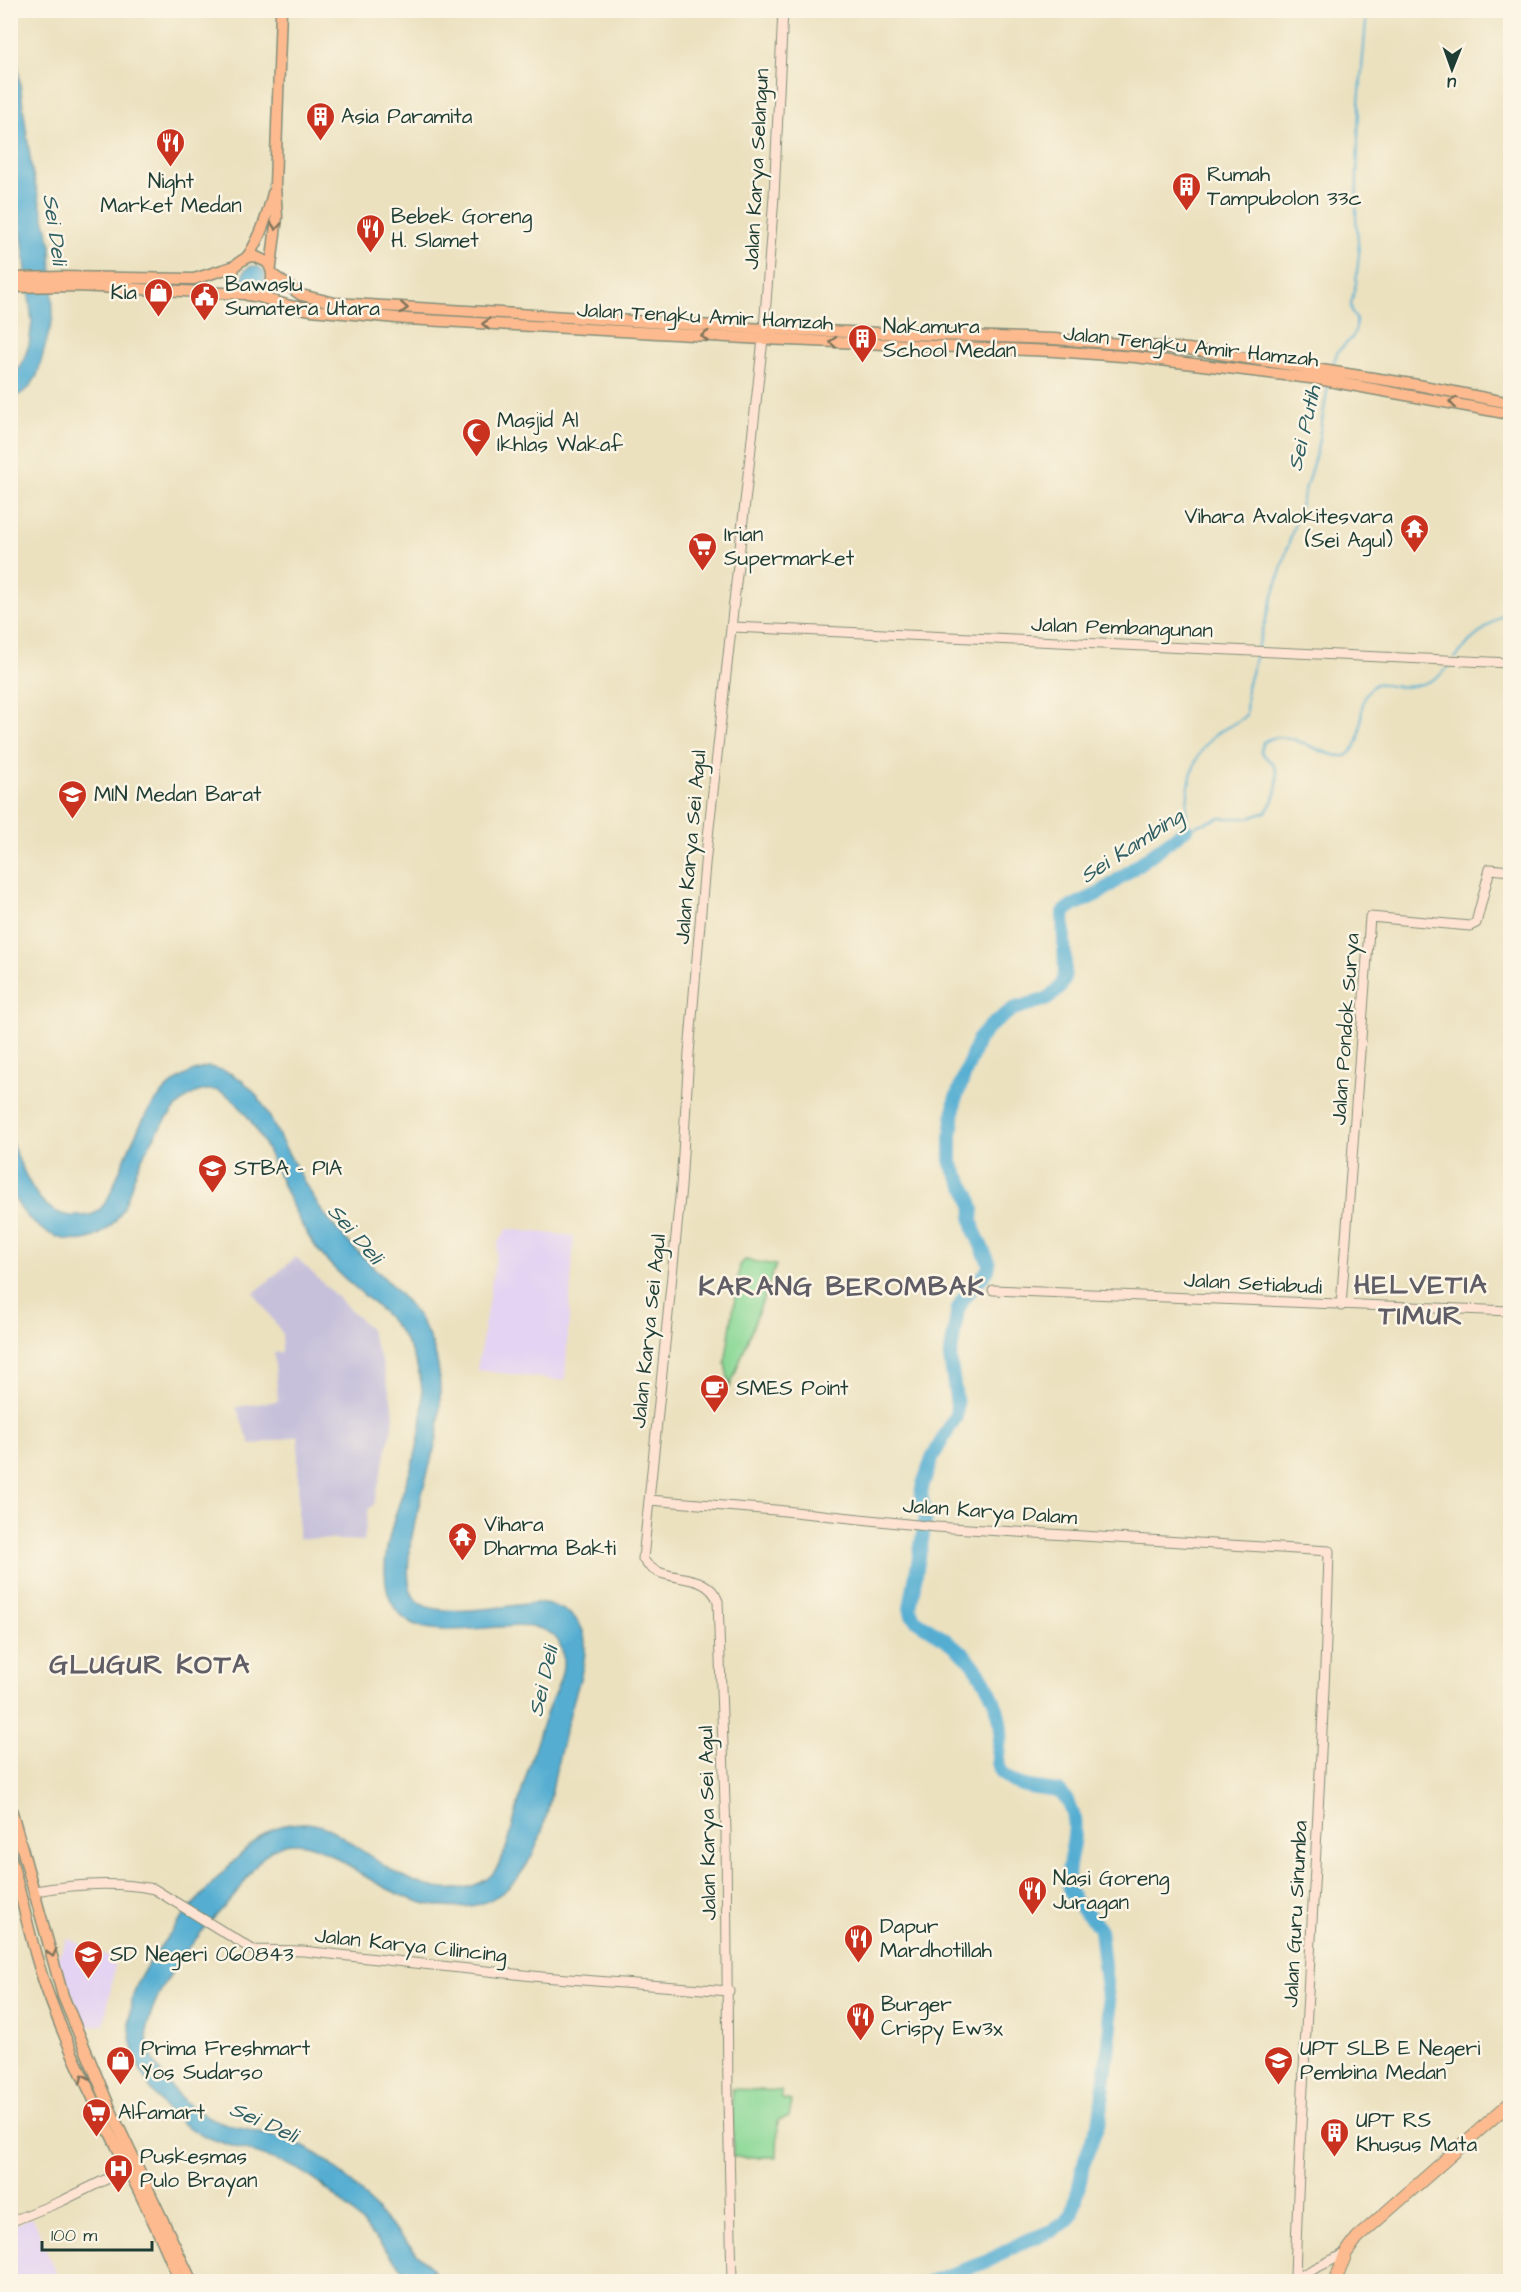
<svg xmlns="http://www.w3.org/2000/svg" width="1521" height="2292" font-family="'Architects Daughter',sans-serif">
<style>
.built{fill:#e4d3f2}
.industrial{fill:#c6c0da}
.green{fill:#8ad896;stroke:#548a65;stroke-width:1.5}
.water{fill:#54aed2;stroke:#3a7683;stroke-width:1.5}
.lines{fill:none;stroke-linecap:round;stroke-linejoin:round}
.stream{stroke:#54aed2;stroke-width:2}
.river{stroke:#54aed2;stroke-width:14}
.secondary-casing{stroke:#858f7a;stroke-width:11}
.primary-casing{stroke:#858f7a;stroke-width:13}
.highway-casing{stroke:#858f7a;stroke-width:14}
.secondary{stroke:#fee3d2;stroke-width:9}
.primary{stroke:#fcba8e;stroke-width:10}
.highway{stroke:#fcba8e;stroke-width:12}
.oneway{stroke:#82755c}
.labels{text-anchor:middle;stroke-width:5;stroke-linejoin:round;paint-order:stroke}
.poi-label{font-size:21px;fill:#1f3d34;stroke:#fcf5e5;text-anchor:start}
.street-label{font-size:21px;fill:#1f3d34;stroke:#fcf5e5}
.water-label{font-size:22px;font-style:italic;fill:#2f5f63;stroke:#fcf5e5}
.district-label{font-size:27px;font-weight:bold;letter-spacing:1.5px;fill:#5f5d66;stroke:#fcf5e5}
</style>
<rect width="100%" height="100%" fill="#fcf5e5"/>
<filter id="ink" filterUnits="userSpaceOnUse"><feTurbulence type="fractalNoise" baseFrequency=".0167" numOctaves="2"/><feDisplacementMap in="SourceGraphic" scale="12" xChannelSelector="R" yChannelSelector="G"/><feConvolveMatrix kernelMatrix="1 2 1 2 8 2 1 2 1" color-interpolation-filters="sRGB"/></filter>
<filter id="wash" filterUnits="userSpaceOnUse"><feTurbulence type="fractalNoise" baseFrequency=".008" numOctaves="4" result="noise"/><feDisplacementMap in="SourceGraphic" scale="24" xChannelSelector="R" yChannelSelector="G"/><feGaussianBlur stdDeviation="1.35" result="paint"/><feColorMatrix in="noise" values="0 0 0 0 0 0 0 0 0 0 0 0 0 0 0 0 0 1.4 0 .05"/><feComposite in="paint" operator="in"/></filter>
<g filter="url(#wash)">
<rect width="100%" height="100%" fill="#ebe1bf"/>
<!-- built -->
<path class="built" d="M507,1229l67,7 -9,145 -88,-11 21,-127z
M67,1938l49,22 -12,65 -19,1 -27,-67z
M33,2218l26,63h-48l-1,-55z"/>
<!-- industrial -->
<path class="industrial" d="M296,1257l73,71 13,35 11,42 1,14 -20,85 -6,6 -4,31 -66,-3v-102l-47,9 -15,-38 42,-6 -4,-48 8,-1v-19l-28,-40z"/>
<!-- green -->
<path class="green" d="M745,1260l31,5 -46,122 -5,-24 15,-98z
M732,2089l49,2 1,8 10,2 -3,16 -11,3 -1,37h-44z"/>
<!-- water -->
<path class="water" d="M10,11l22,160 19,74 2,73 -16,58 -8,12 -18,12v-17l12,-21 6,-17 3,-23 -10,-86 -11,-60z
M243 277a11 11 0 1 1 22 0a11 11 0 1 1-22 0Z
M208,1067c15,2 29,8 40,19 15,14 24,36 33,54 14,25 27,51 44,75 38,53 107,87 114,159 2,20 1,43 -2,63 -6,32 -46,139 -20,164 21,19 92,4 120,2 63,7 51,51 37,96 -5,18 -10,36 -14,54 -8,30 -11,65 -24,94 -37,84 -109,68 -173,28 -22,-14 -50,-37 -78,-31 -23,6 -34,29 -46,46 -7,10 -17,19 -25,28 -24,26 -74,88 -66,126 3,14 11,27 19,38 10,13 22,25 36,32 35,19 77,18 110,38 30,18 52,45 75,71 18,19 38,38 54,58h-29c-35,-38 -68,-85 -114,-111 -42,-23 -100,-23 -133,-61 -23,-26 -38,-59 -36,-94 0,-10 4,-24 8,-33 15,-35 102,-136 135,-153 10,-5 22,-6 33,-6 21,1 34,12 51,24 35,25 81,57 125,35 8,-4 11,-8 16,-16 11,-19 15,-44 21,-65 9,-33 19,-66 31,-98 6,-13 14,-28 13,-43 -1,-72 -130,2 -167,-50 -29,-41 7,-112 19,-154 6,-26 11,-53 5,-79 -16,-68 -69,-81 -105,-131 -30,-41 -42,-102 -76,-140 -41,-47 -80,20 -98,54 -10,20 -12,45 -27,62 -32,38 -84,12 -101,-27 -6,-15 -2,-39 -3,-56 13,30 27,79 67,77 7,0 17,0 22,-6 11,-10 15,-27 21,-40 18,-43 38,-93 88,-103z"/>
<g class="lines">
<!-- stream -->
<path class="stream" d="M1331,369l7,-18 14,-13 4,-10v-9l-4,-6 -1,-9 5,-21 3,-29 -3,-37 3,-114 8,-93
M1257,649l60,-199 11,-64
M1256,655l-9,32 -1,28c-10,10 -22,12 -32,21 -27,24 -27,60 -28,93l34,-11h29l17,-6c8,-11 16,-33 8,-46 -4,-6 -10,-9 -13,-15l2,-9c26,-17 55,16 83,14 26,-18 5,-52 27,-70 5,-5 11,-1 17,0 23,3 49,-3 61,-23
M1455,658l15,-17 40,-33"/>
<!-- river -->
<path class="river" d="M929,2282l57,-20 39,-21 27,-10 15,-10 6,-9 12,-53 15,-40 11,-93 -11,-96c-7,-15 -27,-24 -31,-41 -6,-35 22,-67 -10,-98 -18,-3 -42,-2 -56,-17 -10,-11 -2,-32 -2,-45 -2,-26 -18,-55 -36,-74 -14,-13 -33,-24 -49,-35l-4,-5 -2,-7 16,-91 -5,-23 2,-10 10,-28 23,-40 1,-11 -7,-47 8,-49 5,-10 25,-29 1,-7 -15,-33 -2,-10 1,-11 -4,-14 -18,-31v-28l4,-36 23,-60 11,-13 24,-18 34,-10 12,-10 5,-9 1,-11 -2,-55 5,-6 32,-15 86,-64"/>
</g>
</g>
<g filter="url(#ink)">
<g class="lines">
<defs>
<path id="secondary" d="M764,329l10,-133 9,-186
M733,627l777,36
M993,1290l517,21
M1341,1306l29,-389 100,9 6,-3 14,-54 20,2
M649,1500l126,10 161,17 393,24c-6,243 -27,485 -34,727
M35,1891c40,-7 80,-10 119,-2l99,61 50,1 239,26 187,14
M10,2222l52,-21 65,-32
M1292,2280l54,-27
M732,2282l-4,-183 -2,-267 -8,-231c-13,-34 -58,-14 -75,-42l38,-372 8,-134 16,-189 58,-525"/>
<path id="primary" d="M247,257l7,-1 13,6c9,12 6,34 -13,34 -15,0 -26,-16 -19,-30 3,-4 7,-5 11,-8 5,-5 9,-14 12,-20 7,-14 11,-30 15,-45
M271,267l6,-50 -2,-32 6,-175
M273,275l28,20 34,8 429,26 290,10 134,10 230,36 92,18
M10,278l50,-1 134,2 41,-13
M10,287l66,-1 169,8
M256,296l34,10 21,4 96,9 356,20 291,12 81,6 183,22 192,35
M10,1805l53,191 49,117 80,169
M10,1855c14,49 23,101 42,149 36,96 90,183 128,278"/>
<path id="highway" d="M1335,2282l11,-29 11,-15 153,-135"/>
</defs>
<!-- secondary casing -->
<use href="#secondary" class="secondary-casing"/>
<!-- primary casing -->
<use href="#primary" class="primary-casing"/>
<!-- highway casing -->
<use href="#highway" class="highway-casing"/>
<!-- secondary -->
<use href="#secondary" class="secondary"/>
<!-- primary -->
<use href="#primary" class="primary"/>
<!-- highway -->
<use href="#highway" class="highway"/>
</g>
<!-- one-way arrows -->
<defs><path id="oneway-chevron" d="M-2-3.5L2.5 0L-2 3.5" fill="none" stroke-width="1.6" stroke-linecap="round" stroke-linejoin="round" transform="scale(1.5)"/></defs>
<g class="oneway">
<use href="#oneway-chevron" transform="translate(276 226) rotate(94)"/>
<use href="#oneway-chevron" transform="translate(404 308) rotate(4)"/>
<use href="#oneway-chevron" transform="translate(486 324) rotate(-177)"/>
<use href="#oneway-chevron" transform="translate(705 336) rotate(-177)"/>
<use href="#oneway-chevron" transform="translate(833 342) rotate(-177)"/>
<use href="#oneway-chevron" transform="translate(1453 402) rotate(-170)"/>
<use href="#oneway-chevron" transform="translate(52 1953) rotate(75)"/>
<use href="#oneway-chevron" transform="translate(84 2078) rotate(-114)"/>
</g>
</g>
<!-- icons -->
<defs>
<symbol id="building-pin" viewBox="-11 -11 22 30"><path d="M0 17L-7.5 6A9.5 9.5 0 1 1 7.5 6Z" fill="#c8321e" stroke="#fcf5e5"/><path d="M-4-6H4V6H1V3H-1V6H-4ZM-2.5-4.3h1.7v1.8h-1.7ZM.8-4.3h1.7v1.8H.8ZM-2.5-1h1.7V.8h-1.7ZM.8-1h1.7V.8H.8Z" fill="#fff"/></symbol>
<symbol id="restaurant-pin" viewBox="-11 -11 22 30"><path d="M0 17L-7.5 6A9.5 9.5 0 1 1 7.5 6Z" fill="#c8321e" stroke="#fcf5e5"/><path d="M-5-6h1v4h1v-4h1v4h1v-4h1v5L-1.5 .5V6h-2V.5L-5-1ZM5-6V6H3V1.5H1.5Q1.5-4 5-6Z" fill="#fff"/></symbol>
<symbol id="shop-pin" viewBox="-11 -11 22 30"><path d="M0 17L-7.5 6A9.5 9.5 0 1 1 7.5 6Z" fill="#c8321e" stroke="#fcf5e5"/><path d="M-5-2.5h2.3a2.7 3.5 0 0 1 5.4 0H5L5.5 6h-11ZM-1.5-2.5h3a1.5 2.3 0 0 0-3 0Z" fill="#fff"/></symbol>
<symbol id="civic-pin" viewBox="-11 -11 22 30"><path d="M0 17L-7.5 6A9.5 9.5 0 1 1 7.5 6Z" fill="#c8321e" stroke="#fcf5e5"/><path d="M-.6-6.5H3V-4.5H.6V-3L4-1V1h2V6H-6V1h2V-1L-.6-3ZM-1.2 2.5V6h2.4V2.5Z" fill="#fff"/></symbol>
<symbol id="mosque-pin" viewBox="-11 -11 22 30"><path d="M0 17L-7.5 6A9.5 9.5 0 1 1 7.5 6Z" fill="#c8321e" stroke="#fcf5e5"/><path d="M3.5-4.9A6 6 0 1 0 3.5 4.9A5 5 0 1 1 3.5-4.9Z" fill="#fff"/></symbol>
<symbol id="temple-pin" viewBox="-11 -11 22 30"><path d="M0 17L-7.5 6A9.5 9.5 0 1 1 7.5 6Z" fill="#c8321e" stroke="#fcf5e5"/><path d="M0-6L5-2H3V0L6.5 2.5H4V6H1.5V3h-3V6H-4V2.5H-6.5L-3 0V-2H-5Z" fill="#fff"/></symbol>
<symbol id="supermarket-pin" viewBox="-11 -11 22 30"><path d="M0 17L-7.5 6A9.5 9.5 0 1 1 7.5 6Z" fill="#c8321e" stroke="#fcf5e5"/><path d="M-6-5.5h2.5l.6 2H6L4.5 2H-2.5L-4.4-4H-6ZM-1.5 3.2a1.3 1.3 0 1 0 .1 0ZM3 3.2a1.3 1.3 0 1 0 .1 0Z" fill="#fff"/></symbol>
<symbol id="school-pin" viewBox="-11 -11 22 30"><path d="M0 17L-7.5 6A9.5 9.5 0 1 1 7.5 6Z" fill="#c8321e" stroke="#fcf5e5"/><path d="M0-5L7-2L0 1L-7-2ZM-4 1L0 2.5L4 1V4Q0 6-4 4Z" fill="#fff"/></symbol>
<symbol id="university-pin" viewBox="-11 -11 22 30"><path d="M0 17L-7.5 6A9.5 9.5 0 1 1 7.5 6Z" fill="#c8321e" stroke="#fcf5e5"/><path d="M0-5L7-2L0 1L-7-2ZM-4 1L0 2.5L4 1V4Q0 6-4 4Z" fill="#fff"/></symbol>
<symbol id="cafe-pin" viewBox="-11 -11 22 30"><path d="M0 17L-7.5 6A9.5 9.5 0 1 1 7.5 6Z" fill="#c8321e" stroke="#fcf5e5"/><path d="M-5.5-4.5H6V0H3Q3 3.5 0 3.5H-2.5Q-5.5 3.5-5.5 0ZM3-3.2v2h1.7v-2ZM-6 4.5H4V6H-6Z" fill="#fff"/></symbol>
<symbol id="hospital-pin" viewBox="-11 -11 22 30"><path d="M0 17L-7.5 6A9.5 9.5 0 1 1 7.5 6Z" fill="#c8321e" stroke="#fcf5e5"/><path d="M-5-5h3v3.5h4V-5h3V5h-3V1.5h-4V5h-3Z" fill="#fff"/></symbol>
</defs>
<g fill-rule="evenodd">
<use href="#building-pin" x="304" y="100" width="33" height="45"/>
<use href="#restaurant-pin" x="154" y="126" width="33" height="45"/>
<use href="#building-pin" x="1170" y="170" width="33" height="45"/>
<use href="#restaurant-pin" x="354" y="212" width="33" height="45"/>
<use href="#shop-pin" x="142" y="276" width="33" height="45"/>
<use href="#civic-pin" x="188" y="280" width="33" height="45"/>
<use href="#building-pin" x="846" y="322" width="33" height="45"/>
<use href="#mosque-pin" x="460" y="416" width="33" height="45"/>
<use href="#temple-pin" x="1398" y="512" width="33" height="45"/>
<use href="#supermarket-pin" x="686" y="530" width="33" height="45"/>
<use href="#school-pin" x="56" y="778" width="33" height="45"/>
<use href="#university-pin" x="196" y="1152" width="33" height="45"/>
<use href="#cafe-pin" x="698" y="1372" width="33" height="45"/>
<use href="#temple-pin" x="446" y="1520" width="33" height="45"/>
<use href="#restaurant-pin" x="1016" y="1874" width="33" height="45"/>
<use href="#restaurant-pin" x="842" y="1922" width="33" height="45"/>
<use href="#school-pin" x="72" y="1938" width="33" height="45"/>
<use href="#restaurant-pin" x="844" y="2000" width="33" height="45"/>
<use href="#shop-pin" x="104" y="2044" width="33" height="45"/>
<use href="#school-pin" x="1262" y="2044" width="33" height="45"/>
<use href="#supermarket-pin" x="80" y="2096" width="33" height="45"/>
<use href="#building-pin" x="1318" y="2116" width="33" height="45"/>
<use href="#hospital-pin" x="102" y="2152" width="33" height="45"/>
</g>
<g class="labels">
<!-- poi labels -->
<g class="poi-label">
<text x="341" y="123">Asia Paramita</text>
<text x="1207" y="181">Rumah<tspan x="1207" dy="24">Tampubolon 33c</tspan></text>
<text x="171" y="188" text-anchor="middle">Night<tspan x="171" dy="24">Market Medan</tspan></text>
<text x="391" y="223">Bebek Goreng<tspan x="391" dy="24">H. Slamet</tspan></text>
<text x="225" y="291">Bawaslu<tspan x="225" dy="24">Sumatera Utara</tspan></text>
<text x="137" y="299" text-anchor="end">Kia</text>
<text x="883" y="333">Nakamura<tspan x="883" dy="24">School Medan</tspan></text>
<text x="497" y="427">Masjid Al<tspan x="497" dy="24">Ikhlas Wakaf</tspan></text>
<text x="1393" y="523" text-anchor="end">Vihara Avalokitesvara<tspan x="1393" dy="24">(Sei Agul)</tspan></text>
<text x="724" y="541">Irian<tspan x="724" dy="24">Supermarket</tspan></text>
<text x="94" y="801">MIN Medan Barat</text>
<text x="234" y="1175">STBA - PIA</text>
<text x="736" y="1395">SMES Point</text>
<text x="484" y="1531">Vihara<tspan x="484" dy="24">Dharma Bakti</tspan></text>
<text x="1053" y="1885">Nasi Goreng<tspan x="1053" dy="24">Juragan</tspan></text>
<text x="880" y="1933">Dapur<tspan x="880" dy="24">Mardhotillah</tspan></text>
<text x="110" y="1961">SD Negeri 060843</text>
<text x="881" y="2011">Burger<tspan x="881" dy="24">Crispy Ew3x</tspan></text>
<text x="141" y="2055">Prima Freshmart<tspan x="141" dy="24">Yos Sudarso</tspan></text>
<text x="1300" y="2055">UPT SLB E Negeri<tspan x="1300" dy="24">Pembina Medan</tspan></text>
<text x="118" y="2119">Alfamart</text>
<text x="1356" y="2127">UPT RS<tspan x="1356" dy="24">Khusus Mata</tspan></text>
<text x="140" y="2163">Puskesmas<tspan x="140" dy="24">Pulo Brayan</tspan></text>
</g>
<!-- street labels -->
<g class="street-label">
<text transform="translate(756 169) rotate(-87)" y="7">Jalan Karya Selangun</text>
<text transform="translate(705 316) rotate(3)" y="7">Jalan Tengku Amir Hamzah</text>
<text transform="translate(1191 346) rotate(6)" y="7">Jalan Tengku Amir Hamzah</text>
<text transform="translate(1122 627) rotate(2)" y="7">Jalan Pembangunan</text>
<text transform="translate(690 847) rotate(-85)" y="7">Jalan Karya Sei Agul</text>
<text transform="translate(1345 1029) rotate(-86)" y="7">Jalan Pondok Surya</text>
<text transform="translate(1253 1283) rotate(3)" y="7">Jalan Setiabudi</text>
<text transform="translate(648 1331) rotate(-84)" y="7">Jalan Karya Sei Agul</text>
<text transform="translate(990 1511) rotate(4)" y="7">Jalan Karya Dalam</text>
<text transform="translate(707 1823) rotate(-91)" y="7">Jalan Karya Sei Agul</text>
<text transform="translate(1295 1914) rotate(-87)" y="7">Jalan Guru Sinumba</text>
<text transform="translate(411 1945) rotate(6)" y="7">Jalan Karya Cilincing</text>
</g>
<!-- water labels -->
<g class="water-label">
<text transform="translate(56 229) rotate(82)" y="8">Sei Deli</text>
<text transform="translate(1303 428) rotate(-77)" y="8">Sei Putih</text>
<text transform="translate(1131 845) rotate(-33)" y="8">Sei Kambing</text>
<text transform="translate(356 1233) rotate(49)" y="8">Sei Deli</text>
<text transform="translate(542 1681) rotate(-77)" y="8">Sei Deli</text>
<text transform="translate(264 2121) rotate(24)" y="8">Sei Deli</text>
</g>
<!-- district labels -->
<g class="district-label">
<text x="1421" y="1293">HELVETIA<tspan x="1421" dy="31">TIMUR</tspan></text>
<text x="842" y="1295">KARANG BEROMBAK</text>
<text x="150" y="1673">GLUGUR KOTA</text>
</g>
</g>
<!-- margin -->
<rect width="1521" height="2292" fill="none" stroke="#fcf5e5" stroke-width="36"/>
<!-- north arrow -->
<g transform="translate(1452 69) rotate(181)" stroke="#fcf5e5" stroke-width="4.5" paint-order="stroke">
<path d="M0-4.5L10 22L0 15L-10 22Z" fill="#1f3d34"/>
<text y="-9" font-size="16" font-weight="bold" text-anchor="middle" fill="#1f3d34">U</text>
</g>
<!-- scale -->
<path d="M42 2241v9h110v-9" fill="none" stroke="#1f3d34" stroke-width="3"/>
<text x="51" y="2241" font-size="18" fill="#1f3d34" stroke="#fcf5e5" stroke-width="4.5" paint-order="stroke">100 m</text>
</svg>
